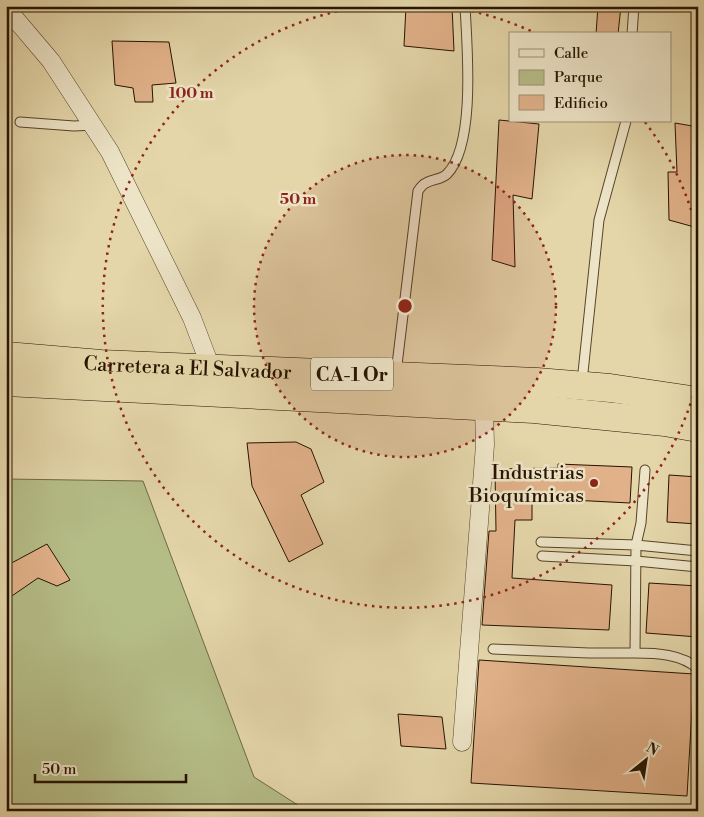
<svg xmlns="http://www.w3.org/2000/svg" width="704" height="817" font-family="'Libre Bodoni',serif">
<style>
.green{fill:#b5bd87;stroke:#6e6844}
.building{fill:#e1b189;stroke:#271300}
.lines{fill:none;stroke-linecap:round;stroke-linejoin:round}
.lane-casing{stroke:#56442a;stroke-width:11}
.street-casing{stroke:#56442a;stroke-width:19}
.highway-casing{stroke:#271300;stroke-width:29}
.lane{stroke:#ede4c7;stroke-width:9}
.street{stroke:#ede4c7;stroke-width:18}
.highway{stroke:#e4d6a9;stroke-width:28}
.ring{fill:none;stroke:#8f2418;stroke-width:2.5;stroke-dasharray:2.5 5}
.poi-dot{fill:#8f2418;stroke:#ede4c7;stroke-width:2}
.labels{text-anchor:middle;stroke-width:5;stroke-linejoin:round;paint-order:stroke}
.shield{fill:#ede4c7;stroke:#62523c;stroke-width:1}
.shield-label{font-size:19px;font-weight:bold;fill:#271300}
.street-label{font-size:20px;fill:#271300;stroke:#ede4c7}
.poi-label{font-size:20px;fill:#271300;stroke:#ede4c7;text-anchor:end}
.centre{fill:#8f2418;stroke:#ede4c7;stroke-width:2.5}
.ring-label{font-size:15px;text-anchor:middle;font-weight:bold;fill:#8f2418;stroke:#ede4c7;stroke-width:5;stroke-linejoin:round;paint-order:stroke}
</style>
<rect width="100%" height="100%" fill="#e4d6a9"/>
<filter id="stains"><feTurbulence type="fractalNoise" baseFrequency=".004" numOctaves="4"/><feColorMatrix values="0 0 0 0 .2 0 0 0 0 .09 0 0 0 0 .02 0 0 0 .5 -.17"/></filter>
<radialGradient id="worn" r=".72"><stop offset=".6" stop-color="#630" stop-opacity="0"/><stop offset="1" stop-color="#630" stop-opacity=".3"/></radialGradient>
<!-- green -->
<path class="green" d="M6,479l137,2 111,296 53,34h-301z"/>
<!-- building -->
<path class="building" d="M406,6h46l2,45 -50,-5z
M598,6h23l-3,28h-22z
M112,41l57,1 7,41 -24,2 1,17h-18l-2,-14 -18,-3z
M499,120l40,4 -7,75 -19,-4 2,72 -23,-7z
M675,123l23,4v101l-29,-8 -1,-48h9z
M296,442l15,7 13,33 -23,13 22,49 -34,18 -37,-76 -5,-43z
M558,464l74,3 -2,36 -98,-5v22h-17l-3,58 100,7 -3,45 -127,-5 7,-94h7l-1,-62 63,-1z
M669,475l29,2v47l-31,-2z
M47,544l23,36 -13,6 -19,-8 -32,22v-34z
M649,583l49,3v51l-52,-4z
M479,660l215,14 -7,122 -216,-13z
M398,714l44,3 4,32 -45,-3z"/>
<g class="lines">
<defs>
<path id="lane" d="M632,34l2,-28
M20,122l54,4 20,-1
M396,373l22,-182c2,-3 5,-7 8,-8 6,-4 15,-3 21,-9 29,-29 20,-128 18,-168
M582,382l17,-162 27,-99
M541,542l95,3 62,6
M542,556l94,5 62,6
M493,649l96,4h46l1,-108 5,-22 4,-53
M635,653c21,0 47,1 63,16"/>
<path id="street" d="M6,8l45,53 59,91 82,166 19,50
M462,742l23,-297 -1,-38"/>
<g id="highway">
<path id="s1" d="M6,356l95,8 436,18 73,6 88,13"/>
<path d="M6,382l528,27 131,13 33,6"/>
</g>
</defs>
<!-- lane casing -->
<use href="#lane" class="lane-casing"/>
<!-- street casing -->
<use href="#street" class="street-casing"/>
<!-- highway casing -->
<use href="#highway" class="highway-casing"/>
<!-- lane -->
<use href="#lane" class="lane"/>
<!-- street -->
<use href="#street" class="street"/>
<!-- highway -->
<use href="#highway" class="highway"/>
</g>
<!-- distance rings -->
<circle cx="405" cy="306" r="151" fill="#8f2418" fill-opacity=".12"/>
<g class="ring">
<circle cx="405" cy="306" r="151"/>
<path d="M697 382A302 302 0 1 1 368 6M442 6A302 302 0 0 1 535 33M645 122A302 302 0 0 1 697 230"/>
</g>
<!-- markers -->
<circle class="poi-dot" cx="594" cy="483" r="5"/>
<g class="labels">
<!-- shield labels -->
<rect class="shield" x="311" y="357.5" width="82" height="33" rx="4"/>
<g class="shield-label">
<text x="352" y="381">CA-1 Or</text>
</g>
<!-- street labels -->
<g class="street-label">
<text dy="7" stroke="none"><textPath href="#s1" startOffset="182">Carretera a El Salvador</textPath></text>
</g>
<!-- poi labels -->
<g class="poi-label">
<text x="584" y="479">Industrias<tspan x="584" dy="23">Bioquímicas</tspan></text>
</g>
</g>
<circle cx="405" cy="306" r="8" class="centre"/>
<g class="ring-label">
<text x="191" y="98">100 m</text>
<text x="298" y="204">50 m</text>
</g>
<!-- margin -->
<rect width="704" height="817" fill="none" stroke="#e4d6a9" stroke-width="25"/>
<rect x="8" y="8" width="689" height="802" fill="none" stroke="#271300" stroke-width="2.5"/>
<rect x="12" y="12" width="679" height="792" fill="none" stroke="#271300"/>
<!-- legend -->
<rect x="509" y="32" width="162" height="90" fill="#ede4c7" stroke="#9e9077"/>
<rect x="519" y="49" width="25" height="8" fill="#ede4c7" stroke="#9e9077"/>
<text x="554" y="58" font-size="15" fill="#271300">Calle</text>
<rect x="519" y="70" width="25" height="15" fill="#b5bd87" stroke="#9e9077"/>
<text x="554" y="82" font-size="15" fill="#271300">Parque</text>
<rect x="519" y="95" width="25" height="15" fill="#e1b189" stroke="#9e9077"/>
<text x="554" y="108" font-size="15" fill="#271300">Edificio</text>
<!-- north arrow -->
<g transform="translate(646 760) rotate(30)" stroke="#ede4c7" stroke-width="4" paint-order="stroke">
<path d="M0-4L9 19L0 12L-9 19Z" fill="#271300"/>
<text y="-8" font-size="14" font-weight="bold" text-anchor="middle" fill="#271300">N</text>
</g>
<!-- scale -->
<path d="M35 774v8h151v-8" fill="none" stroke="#271300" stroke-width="2.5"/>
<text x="42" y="774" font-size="15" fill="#271300" stroke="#ede4c7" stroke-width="4" paint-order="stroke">50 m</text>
<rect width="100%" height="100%" filter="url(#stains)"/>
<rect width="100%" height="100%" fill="url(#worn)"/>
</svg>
